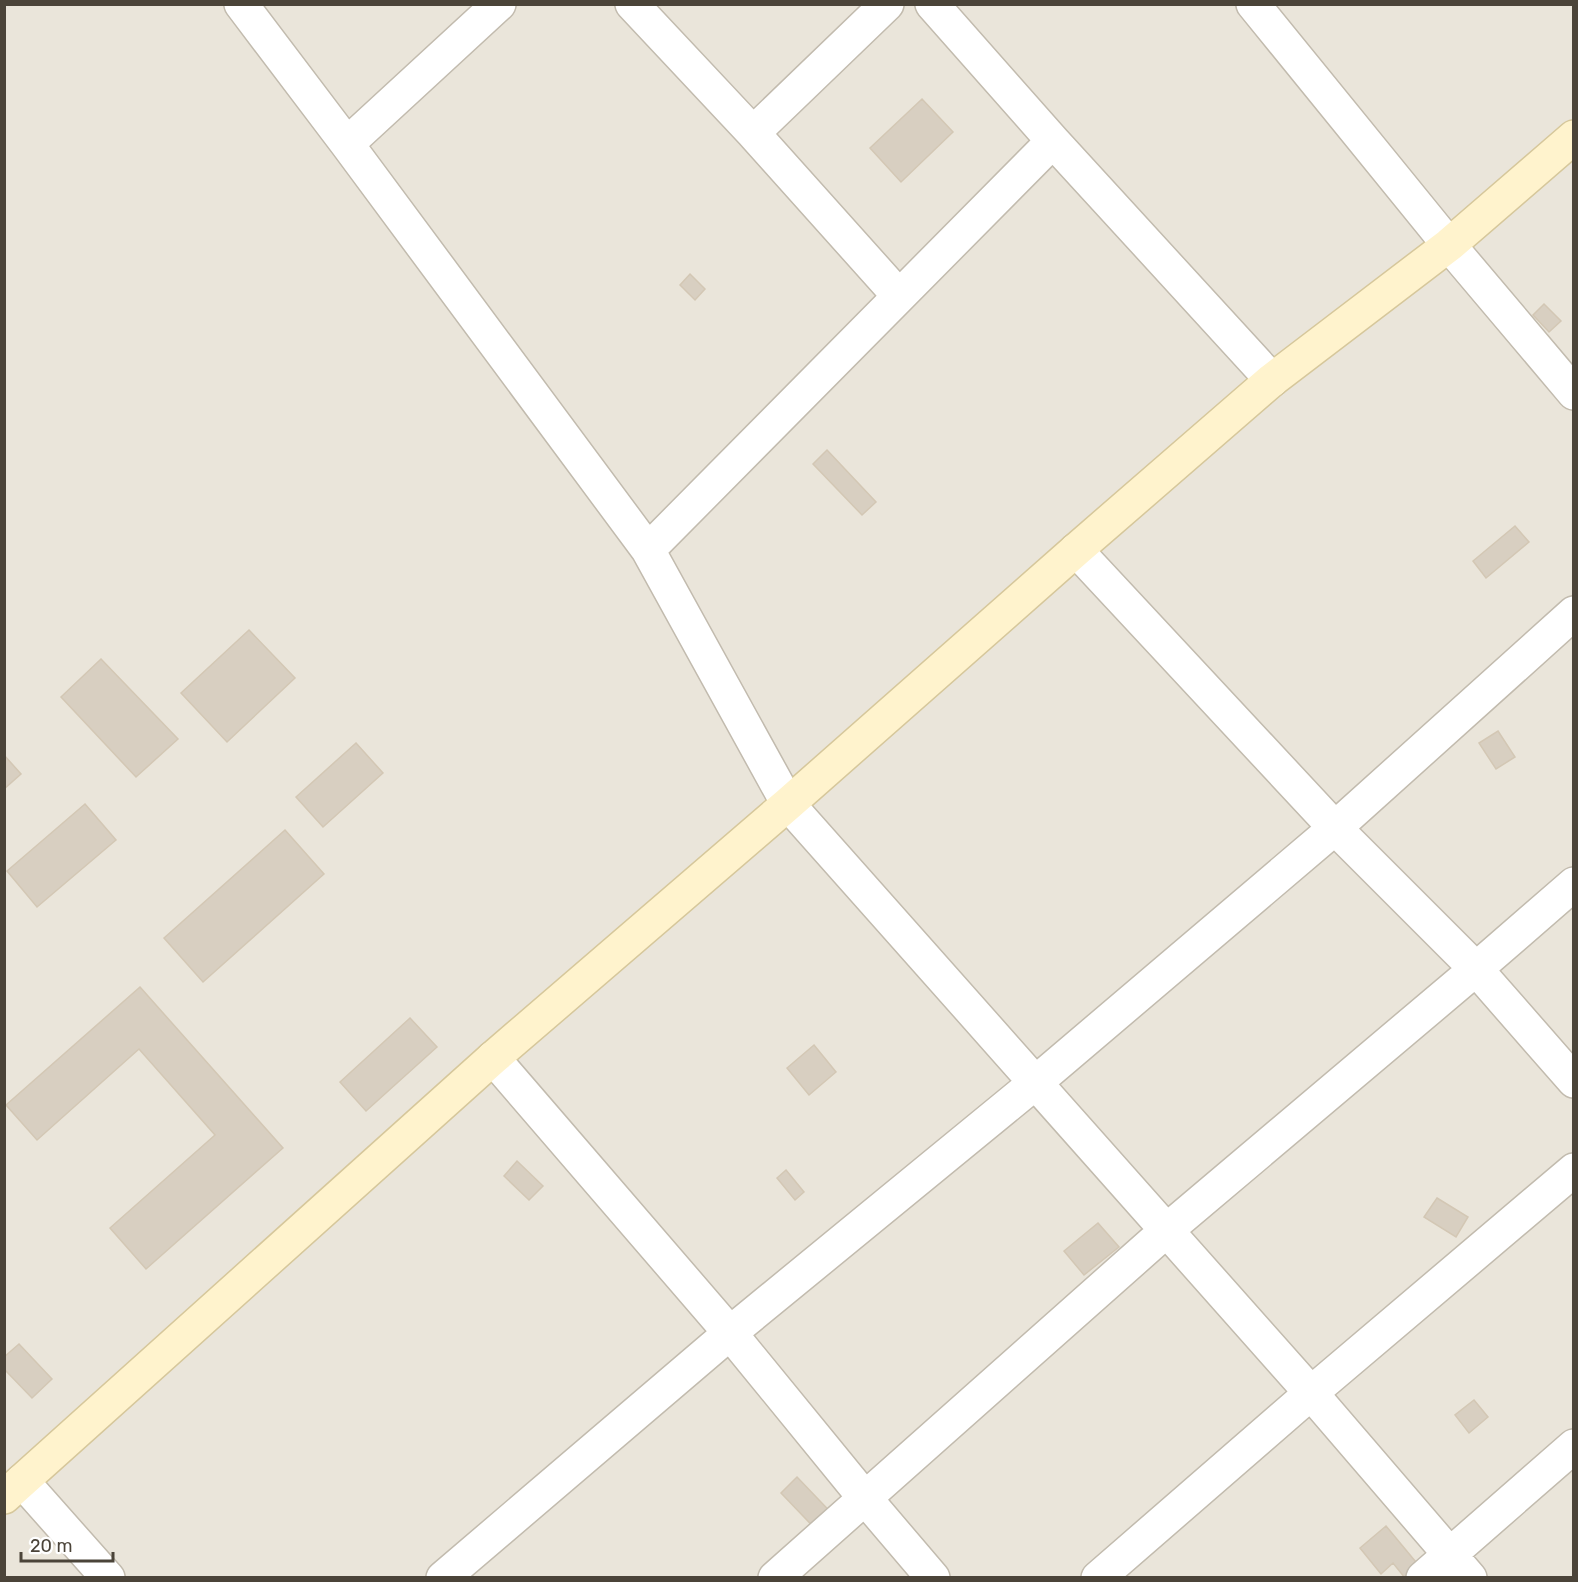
<svg xmlns="http://www.w3.org/2000/svg" width="1578" height="1582" font-family="Rubik,sans-serif">
<style>
.residential{fill:#eae5da}
.building{fill:#d8cfc1;stroke:#d3c7b4;stroke-width:1.5}
.lines{fill:none;stroke-linecap:round;stroke-linejoin:round}
.street-casing{stroke:#c2bbae;stroke-width:36}
.secondary-casing{stroke:#d6c79b;stroke-width:36}
.street{stroke:#fff;stroke-width:33}
.secondary{stroke:#fff3cd;stroke-width:33}
</style>
<rect width="100%" height="100%" fill="#f6f3ec"/>
<!-- residential -->
<path class="residential" d="M5,5h1568v1572h-1568z"/>
<!-- building -->
<path class="building" d="M922,99l31,33 -52,50 -31,-34z
M690,274l15,15 -10,11 -15,-15z
M1544,304l17,17 -12,11 -16,-17z
M827,450l49,52 -14,13 -49,-51z
M1515,526l14,16 -43,36 -13,-17z
M249,630l46,48 -68,64 -46,-49z
M101,659l77,80 -42,38 -75,-80z
M1498,731l17,26 -19,12 -17,-26z
M356,743l27,30 -60,54 -27,-30z
M4,755l17,19 -17,15z
M85,804l31,36 -79,67 -30,-36z
M285,830l39,44 -121,108 -39,-44z
M140,987l143,161 -137,121 -36,-41 105,-93 -76,-86 -102,91 -31,-35z
M410,1018l27,29 -71,64 -26,-29z
M814,1045l22,27 -27,23 -22,-27z
M517,1161l26,25 -14,14 -25,-24z
M786,1170l18,22 -9,8 -18,-22z
M1437,1198l31,19 -12,20 -32,-20z
M1098,1223l21,24 -35,28 -20,-24z
M19,1344l33,35 -20,19 -28,-29v-12z
M1474,1400l14,17 -19,16 -14,-18z
M797,1477l45,47 -16,16 -45,-47z
M1386,1526l39,47 -6,5h-14l-12,-15 -12,11 -21,-26z"/>
<g class="lines">
<defs>
<path id="street" d="M241,4l106,140 301,406 140,254 523,589 159,185
M632,4l121,129 146,163
M932,4l121,137 219,239
M1253,4l196,241 125,148
M753,133l134,-129
M347,144l152,-140
M648,550l405,-409
M1076,550l259,278 141,141 98,112
M493,1058l237,275 134,164 69,81
M22,1481l86,97
M443,1578l287,-245 305,-250 300,-255 239,-215
M775,1578l392,-348 309,-261 98,-85
M1098,1578l213,-185 263,-223
M1423,1578l151,-132"/>
<path id="secondary" d="M4,1497l489,-439 295,-254 288,-254 196,-170 177,-135 125,-108"/>
</defs>
<!-- street casing -->
<use href="#street" class="street-casing"/>
<!-- secondary casing -->
<use href="#secondary" class="secondary-casing"/>
<!-- street -->
<use href="#street" class="street"/>
<!-- secondary -->
<use href="#secondary" class="secondary"/>
</g>
<!-- border -->
<rect width="1578" height="1582" fill="none" stroke="#4b4439" stroke-width="12"/>
<!-- scale -->
<path d="M21 1552v9h92v-9" fill="none" stroke="#4b4439" stroke-width="3"/>
<text x="30" y="1552" font-size="18" fill="#4b4439" stroke="#ffffff" stroke-width="4.5" paint-order="stroke">20 m</text>
</svg>
